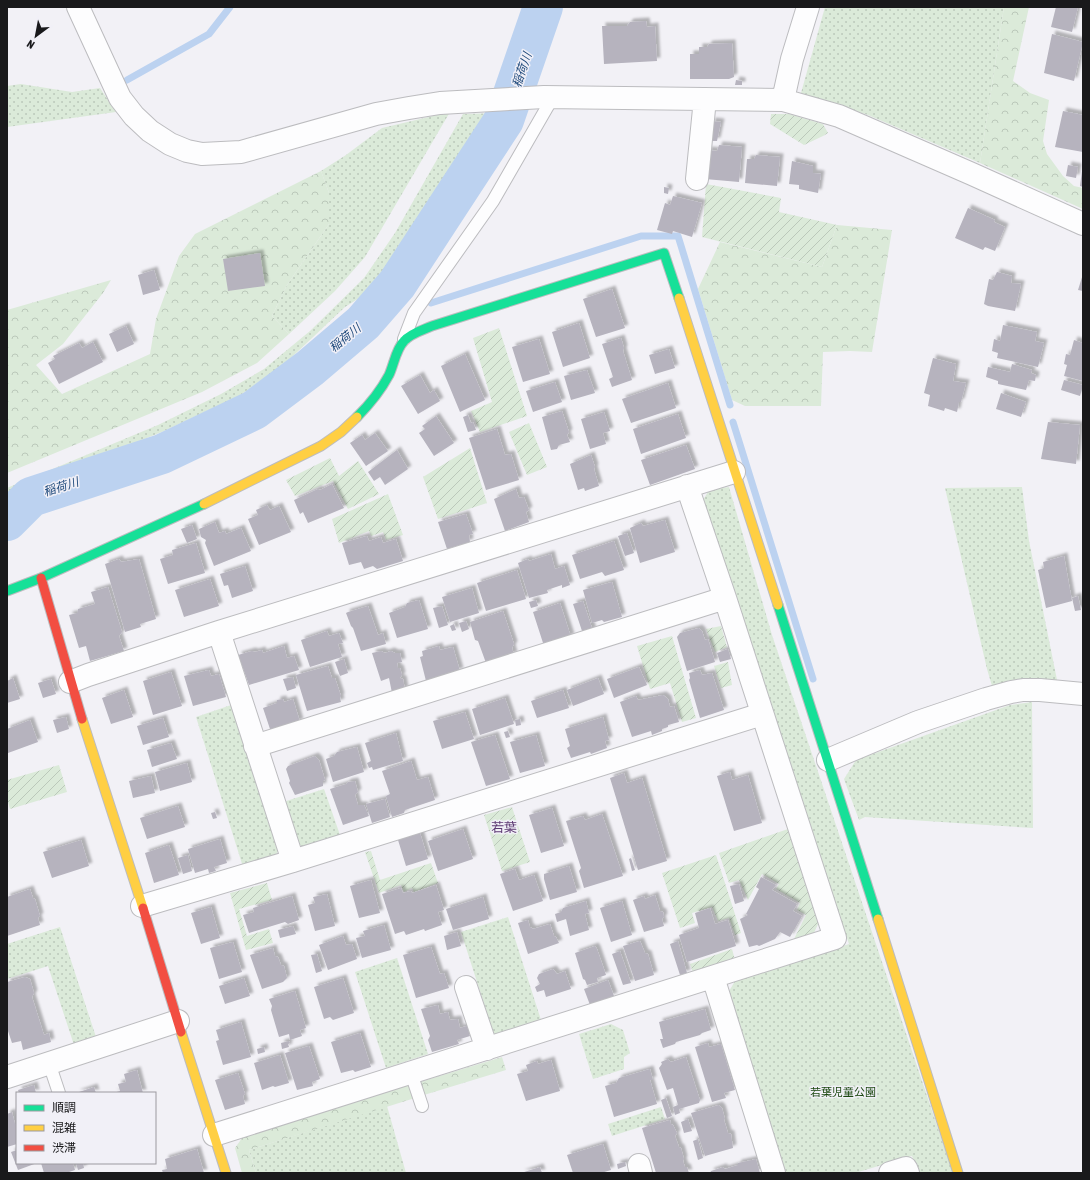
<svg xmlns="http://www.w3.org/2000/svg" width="1090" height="1180" font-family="'Asap Condensed','Noto Sans JP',sans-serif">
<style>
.grass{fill:url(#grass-dots)}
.forest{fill:url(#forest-crowns)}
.garden{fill:url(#garden-furrows)}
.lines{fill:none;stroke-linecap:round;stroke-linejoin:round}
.stream{stroke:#bcd2f0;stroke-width:7}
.river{stroke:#bcd2f0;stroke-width:40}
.building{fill:#b6b3be;filter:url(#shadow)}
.lane-casing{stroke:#bcbcbf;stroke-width:14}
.street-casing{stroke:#bcbcbf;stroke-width:24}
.fast-casing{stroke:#bcbcbf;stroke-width:11}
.slow-casing{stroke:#bcbcbf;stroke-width:11}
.jam-casing{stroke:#bcbcbf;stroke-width:11}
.lane{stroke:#fdfdfe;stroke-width:12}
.street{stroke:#fdfdfe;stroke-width:22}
.fast{stroke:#16e098;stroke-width:9}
.slow{stroke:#ffcf43;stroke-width:9}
.jam{stroke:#f24e42;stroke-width:9}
.labels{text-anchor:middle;stroke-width:3;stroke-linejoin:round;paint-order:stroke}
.park-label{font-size:11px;fill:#1b4710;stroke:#f1f0f7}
.water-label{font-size:12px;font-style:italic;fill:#1e497b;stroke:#f1f0f7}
.quarter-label{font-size:13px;fill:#5c3972;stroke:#f1f0f7}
</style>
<defs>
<pattern id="grass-dots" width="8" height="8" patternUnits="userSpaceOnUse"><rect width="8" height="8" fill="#dbead9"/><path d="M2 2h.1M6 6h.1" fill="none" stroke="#bbc8ba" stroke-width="1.8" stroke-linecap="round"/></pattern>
<pattern id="forest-crowns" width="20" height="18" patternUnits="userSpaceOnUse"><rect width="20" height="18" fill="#dbead9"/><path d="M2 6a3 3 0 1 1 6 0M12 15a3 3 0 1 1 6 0" fill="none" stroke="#bbc8ba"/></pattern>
<pattern id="garden-furrows" width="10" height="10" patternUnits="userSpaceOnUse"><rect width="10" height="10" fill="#dbead9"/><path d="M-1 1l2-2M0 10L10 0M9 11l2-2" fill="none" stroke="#bbc8ba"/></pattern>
<filter id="shadow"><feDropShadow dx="3.5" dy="-3.5" stdDeviation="1" flood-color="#0004"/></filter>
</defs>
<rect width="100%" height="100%" fill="#f2f1f6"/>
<!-- grass -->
<path class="grass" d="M825,7h179l-24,156 -112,-48 -67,-22z
M21,84l51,8 28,-4 16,24 -109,15v-41z
M450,112l-85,145 -30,34 -46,43 -17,-18 15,-31 42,-61v-31l-8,-22 25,-16 36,-27z
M501,113l-1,6 -117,164 -38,24 -68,64 -40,26 -73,34 -130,53 -27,15v-11l151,-63 63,-31 43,-25 46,-38 54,-53 31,-45 68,-119z
M729,487l43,148 181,538h-35l-6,-17 -57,17h-69l-58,-180 7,-12 114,-37 -147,-442 7,-12z
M1022,487l7,54 28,139 -25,-1 -40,7 -5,-17 -42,-181z
M1032,702l1,126 -168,-11 -6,3 -15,-41 12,-19 154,-55z
M234,704l47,142 -7,12 -31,9 -47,-150z
M324,789l16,46 -37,12 -11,-7 -12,-37z
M508,917l33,103 -47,15 -33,-103z
M60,927l36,110 -22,8 -26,-79 -41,13v-35z
M397,958l31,96 -42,14 -31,-96z
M611,1024l12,6 7,23 -6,4v12l-31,10 -14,-45z
M387,1106l19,67h-150l-7,-23z
M661,1107l4,12 -53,17 -4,-12z"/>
<!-- forest -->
<path class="forest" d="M1004,7h25l-16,74 17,12 19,7 -6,41 4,13 16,22 11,10 9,2v21l-103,-46z
M321,171l8,22v31l-42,61 -15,31 17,18 -32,29 -55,29 -195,81v-163l104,-30 -8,13 -40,51 -27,21 26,29 88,-40 6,-35 23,-63 16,-22z
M837,225l55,5 -20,122 -22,-1 -27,1 -2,54h-76l-13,-6 -34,-111 22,-47 102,25z
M502,1057l4,13 -82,25 -4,-13z
M410,1083l5,15 -166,52 7,23h-14l-7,-25 7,-10z"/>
<!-- garden -->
<path class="garden" d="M771,114h18l34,10 5,9 -5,3 -19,9 -34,-21z
M706,184l75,14 -2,14 58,13 -15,42 -120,-30z
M499,328l28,88 -47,16 -9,-21 21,-9 -19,-64z
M529,423l18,44 -20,8 -18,-43z
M470,448l17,55 -49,16 -15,-42z
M330,458l9,18 19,-15 21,33 -31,15 -15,-28 -38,15 -9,-16z
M388,494l15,41 -17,5 -3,-8 -12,4 -2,-5 -30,12 -7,-24z
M721,626l6,21 -12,5 -9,-23z
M672,636l24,82 -14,4 -12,-39 -20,6 -13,-43z
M728,662l4,23 -11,3 -7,-22z
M59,765l8,27 -57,17 -3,-11v-18z
M512,807l18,55 -28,9 -18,-56z
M788,829l31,93 -6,13 -16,5 -3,-1 12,-24 -9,-5 3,-7 -24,-14 3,-5 -17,-10 -14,26 -9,-20 -10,3 -10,-30z
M371,851l9,29 51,-17 7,20 -24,9 -2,-4 -8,4 -3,-7 -22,8 -14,-41z
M716,855l25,78 -6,2 -6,-17 -11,3 -6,-14 -20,6 3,10 -15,5 -18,-55z
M267,883l5,17 -33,9 8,27 22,-7 4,14 -27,7 -16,-57z
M732,949l3,11 -41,15 -4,-11z"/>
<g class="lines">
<!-- stream -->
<path class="stream" d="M127,80l82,-46 21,-27
M431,303l210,-67h37l52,169
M733,422l80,257"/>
<!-- river -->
<path class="river" d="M7,521l24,-24 131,-43 92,-44 56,-42 53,-45 34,-39 107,-164 39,-113"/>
</g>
<!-- building -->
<path class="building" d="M1056,7h22l-6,25 -21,-5z
M646,21l1,6 8,-1 2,35 -53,3 -2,-38h25l3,-4z
M1052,34l31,8 -9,39 -30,-8z
M732,43l2,34 -5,2h-39v-25h9v-7h8l2,-3z
M736,80l6,1v4h-7z
M1063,111l20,4v37l-28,-5z
M712,121l9,1 -4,19h-8z
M719,145l23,2 -3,35 -34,-3 3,-29 9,1z
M756,155l24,2 -3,29 -32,-3 2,-24h7z
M792,161l21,5v7l8,1 -3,19 -19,-4v-4l-10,-1z
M1068,165l10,2 -2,11 -10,-2z
M1082,171h1v16l-3,-1z
M664,187l5,1 -1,6 -4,-1z
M673,196l29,7 -10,34 -19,-6 -1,3 -15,-4 8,-27 5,2z
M968,208l27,12 -1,2 11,5 -10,24 -10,-4 -2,3 -28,-12z
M260,253l5,33 -37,5 -5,-32z
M154,270l6,20 -17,5 -5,-20z
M997,272l15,4 -1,7 10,1 -6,27 -27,-5 -4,-2 5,-25 4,1z
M1083,274v17l-5,-1z
M612,289l13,39 -29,9 -13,-38z
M579,323l11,35 -27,9 -11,-35z
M1003,325l34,7 -2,9 9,2 -6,24 -41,-9 1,-5 -6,-2 2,-12 6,2z
M126,326l8,18 -17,8 -8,-18z
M621,338l3,10 -1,3 9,29 -20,7 -3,-8 4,-2 -11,-33z
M539,339l11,35 -27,8 -11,-35z
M1074,340l9,3v38l-19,-5 3,-11 -3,-1 2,-10 4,1z
M93,342l10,20 -44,22 -11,-21 7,-4 -2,-3 26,-13 3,5z
M669,349l6,19 -20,6 -6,-19z
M465,354l20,46 -25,12 -19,-46z
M933,358l23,6 -3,17 13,2 -5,19h-2l-2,10 -12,-4 -1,3 -16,-5 2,-11 -6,-2z
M1012,364l20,6 -1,3 5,2 -1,6 -6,-1 -3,10 -28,-6v-3l-12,-4 2,-10 22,5z
M587,370l8,23 -24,7 -7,-24z
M420,375l10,18 4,-3 6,11 -22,13 -17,-28z
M1064,380l19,5 -3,11 -19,-6z
M555,382l7,20 -29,10 -7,-21z
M668,383l8,25 -45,15 -9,-24z
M1001,393l25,9 -5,15 -25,-8z
M562,411l7,21 -2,3 3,7 -11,3 -2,4 -6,1 -9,-33z
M604,412l6,19 -7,2 3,11 -16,5 -9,-30z
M678,414l8,24 -45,16 -8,-25z
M468,415l3,8 2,-1 3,8 -8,2 -5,-15z
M436,416l18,27 -20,13 -15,-23 6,-4 -3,-3z
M1048,422l32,3 -4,39 -35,-5z
M497,429l8,26 6,-1 8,26 -33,10 -17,-52z
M375,433l13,18 -22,15 -16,-23 12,-8 3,5z
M686,445l9,24 -45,16 -9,-25z
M397,450l11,19 -23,16 -5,-8 -6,4 -6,-9z
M591,455l4,12 -1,2 5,17 -14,5 -1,-3 -6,2 -8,-26z
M332,484l12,24 -36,15 -5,-11 -3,2 -6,-14 24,-11 2,1z
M516,489l3,9 5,-1 5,13 -3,2 3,10 -24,9 -11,-32z
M267,505l3,5 9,-4 12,26 -32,13 -11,-26 10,-4 -2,-5z
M466,514l7,20 -4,1 1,7 -23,7 -9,-27z
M665,520l10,32 -35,11 -10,-35 11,-5 2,3z
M215,522l4,11 6,-2 1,3 15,-6 10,23 -37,15 -9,-23 1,-3 -5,-3 -2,-8z
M192,525l5,14 -10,4 -6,-14z
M627,533l7,20 -9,3 -7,-20z
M367,536l2,5 12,-4 2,6 13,-4 7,22 -26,8 -4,-3 -9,3 -3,-7 -12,3 -7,-22z
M614,541l10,29 -19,6 -3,-4 -22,7 -8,-24z
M196,543l9,30 -37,11 -8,-25 13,-4 -1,-5z
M551,554l4,15 9,-3 6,19 -8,3v-3l-15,5 1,3 -19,5 -11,-35 10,-4 1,2z
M1064,556l8,45 -26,7 -8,-38 6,-2 -1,-6z
M119,559l2,3 18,-3 17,60 -16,5 1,3 -16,5 -20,-68z
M245,566l8,25 -21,7 -4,-13 -4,1 -4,-12z
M517,570l9,29 -40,12 -9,-28z
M210,579l9,27 -35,11 -9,-27z
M612,582l10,35 -18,5 -2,-2 -10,3 -9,-33z
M108,587l14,45 -3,4 5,15 -34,10 -4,-15 -7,2 -10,-33 8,-2 1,-4 17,-5 -4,-12z
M472,588l7,25 -29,9 -8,-25z
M1078,596l3,14 -6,1 -3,-13z
M419,600l9,29 -31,9 -8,-25 16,-6 2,-4z
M536,600l2,6 -7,2 -2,-6z
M583,601l10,30 -10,3 -10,-30z
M560,603l11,34 -27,9 -11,-34z
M368,606l10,29 5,-2 3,11 -25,7 -8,-23 -2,-2 -5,-13 2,-1z
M442,606l6,19 -9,3 -6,-20z
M503,611l11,33 -2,4 2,7 -28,8 -8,-22 -3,-1 -5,-18z
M466,621l3,8 -7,3 -3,-9z
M454,624l2,6 -4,1 -2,-5z
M699,628l3,3 3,9 3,-1 7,23 -28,9 -10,-34 3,-4z
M327,631l2,5 10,-3 4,10 -5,1 4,13 -32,10 -9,-27z
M284,646l3,12 7,-2 5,14 -50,15 -11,-30 14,-4 3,1 7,-2 1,3z
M439,646l1,4 13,-3 7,24 -34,10 -6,-24 3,-1 -1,-5z
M728,649l3,10 -11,3 -3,-9z
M381,651l4,2 6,-2 4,2h5l2,9 -5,1 1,5h2l2,7 -2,3 3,1 2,11 -13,3 -3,-15 -8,3 -9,-28z
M344,659l4,14 -8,3 -5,-14z
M328,666l4,12h3l6,18 -1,2 1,4 -34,9 -11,-36z
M639,667l8,18 -33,13 -7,-19z
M209,670l2,6 8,-2 7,23 -33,9 -9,-30z
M700,670l2,5 10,-2 12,37 -24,8 -11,-38 1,-2 -1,-5z
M171,672l11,34 -29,9 -10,-34z
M293,677l3,11 -9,3 -4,-12z
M13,678l7,21 -13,4v-22z
M598,678l6,16 -31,12 -6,-16z
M51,679l5,15 -13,4 -5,-15z
M124,690l9,27 -22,7 -9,-26z
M563,690l6,18 -32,10 -6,-17z
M663,695l5,4 2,8 4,-1 5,16 -11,3v2l-6,2v2l-10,4 -1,-4 -19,6 -12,-35 16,-6 2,4z
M505,698l9,26 -34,11 -8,-26z
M283,699l1,3 9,-3 7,23 -29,10 -8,-24 14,-5v-3z
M465,712l9,27 -32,10 -9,-28z
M66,717l3,12 -12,4 -4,-13z
M603,717l6,23 -4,1 2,7 -16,6 -1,-2 -19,6 -4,-10 3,-2 -5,-17z
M163,718l6,19 -26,8 -6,-19z
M520,719l1,6 -5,1 -1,-6z
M30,720l8,22 -30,11 -1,-24z
M508,731l2,6 -4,1 -2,-6z
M396,733l7,28 -30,9 -1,-3 -3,1 -2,-5 4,-2 -6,-18z
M495,735l15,44 -24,7 -15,-44z
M536,735l9,31 -25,7 -10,-31z
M171,743l6,16 -25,8 -5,-17z
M357,747l7,25 -31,10 -7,-23 8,-3 3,-4z
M315,756l4,4 6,20 -2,1v5l-28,9 -6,-12 1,-2 -4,-12 2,-3z
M411,761l6,19 11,-3 7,23 -30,10 -1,3 -12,4 -6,-21 4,-2 -8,-23z
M187,763l5,19 -32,9 -5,-19z
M730,772l2,8 16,-5 14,48 -28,8 -17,-55z
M624,773l3,10 15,-5 25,83 -29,9 -28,-92z
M151,776l4,17 -22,5 -4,-17z
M355,781l3,11 -3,3 3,10h6l5,11 -26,9 -13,-36 16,-5 2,-2z
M385,799l5,18 -18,6 -6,-19z
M178,806l7,21 -38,12 -7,-21z
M552,808l12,38 -23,7 -12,-38z
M215,812l2,6 -4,1 -2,-6z
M602,814l21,62 -39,12 -5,-17 2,-3 -15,-47 17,-5 2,4z
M463,829l10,30 -35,12 -10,-30z
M420,833l8,26 -22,7 -8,-26z
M220,839l7,24 -13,4 2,4 -7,2 -1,-4 -13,4 -7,-24z
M81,840l8,26 -37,12 -9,-26z
M169,845l10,30 -25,8 -9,-30z
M188,855l4,16 -9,3 -5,-16z
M631,858l4,12 -3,1 -3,-12z
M569,866l8,26 -27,8 -6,-21v-5z
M515,869l4,11 15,-5 9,26 -30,10 -13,-37z
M761,877l15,8 -4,5 25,14 -4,7 9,5 -12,21 -10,-5 -5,7 -16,7 -2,-1 -8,2 -9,-28 8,-4 -2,-1 13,-25 -3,-2z
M371,880l9,33 -21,5 -9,-32z
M739,884l5,17 -9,3 -5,-18z
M436,885l8,25 -6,2 4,13 -17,6 -1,-2 -18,6 -2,-4 -9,3 -13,-40 19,-6 2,5 8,-2 1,2z
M30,889l3,9 2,1 5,17 -2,2 2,7 -33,11v-39z
M327,894l8,32 -20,5 -7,-26 7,-2 -2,-6z
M655,895l5,16 3,1 1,5 -2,2 2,7 -20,6 -11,-32 11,-4 1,3z
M292,896l7,24 -11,4 -3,-2 -36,11 -6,-18 11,-3 -1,-4z
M483,897l6,22 -36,11 -7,-21z
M586,901l3,12 -4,1 4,16 -19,6 -4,-17 -9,3 -2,-8 6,-2 2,-4z
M622,901l10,34 -21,7 -11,-34z
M211,907l9,31 -19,6 -10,-31z
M710,908l5,16 13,-4 8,26 -49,16 -8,-27 20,-7 -4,-15z
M528,920l2,7 3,2 17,-5 4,12 2,1 3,6 -31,11 -10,-31z
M384,925l7,25 -29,8 -6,-20 9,-2 -2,-5z
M293,926l3,8 -16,4 -2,-8z
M457,932l4,14 -14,4 -3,-14z
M343,936l3,9 6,-1 5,15 -29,11 -9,-25z
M640,941l5,12 3,1 6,21 -19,6 -12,-35z
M678,941l9,32 -7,2 -10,-31z
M233,942l9,30 -23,7 -9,-31z
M595,946l2,3 9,26 -9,3 1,4 -11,3 -2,-5 -2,-1 -8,-26z
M431,947l9,27 4,-1 5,15 -33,10 -13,-43z
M273,948l2,8 3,1 3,8 3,1 3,12 -4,4 -21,7 -12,-34z
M620,951l11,32 -8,2 -11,-31z
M317,954l5,17 -6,2 -5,-18z
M553,969l4,5 8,-3 6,18 -25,8 -2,-7 -7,2 -2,-5 5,-3 -3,-6 2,-4z
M25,977l5,2 4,14 -2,4 12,38 5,-2 2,9 -28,8 -2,-9 -9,2 -5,-15v-46z
M244,978l6,18 -25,8 -6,-18z
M343,978l11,35 -21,7 -3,-3 -6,2 -10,-32z
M608,980l6,16 -24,9 -6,-16z
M295,991l11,37 -6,2 2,6 -12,4 -1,-6 -10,3 -8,-27 1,-4 -3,-7z
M438,1005l2,9 8,-2 2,8 8,-1 2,9 7,-2 3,10 -13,4 2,4 -27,8 -4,-12 2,-4 -9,-27z
M705,1009l6,21 -9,3 -2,2 -24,7 -1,2 -12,4 -3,-9h3l-4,-17z
M241,1022l10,35 -28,8 -7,-24 3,-1 -3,-10z
M360,1033l11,34 -16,5 -2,-2 -12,3 -10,-31z
M289,1041l1,2 -2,1 1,3 -7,2 -1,-6z
M708,1043l1,4 12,-3 14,46 -11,3 2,5 -14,4 -17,-55z
M309,1046l11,33 -8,3 1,4 -16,4 -12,-37z
M264,1047l1,5 -7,2 -1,-5z
M280,1055l9,28 -14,4 -2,-1 -11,4 -8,-27z
M686,1057l14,43 -1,3 -20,6 1,4 -5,2 -2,-8 5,-2 -5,-17 -6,2 -8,-22 3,-4 -1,-2 7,-3 3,3z
M551,1060l9,31 -34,10 -9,-27 11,-3 -2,-6 11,-4 1,3z
M650,1069l3,11h-3l7,24 -43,13 -9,-31 11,-3 3,-5z
M137,1070l6,23h-30l7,-2 -2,-7 8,-2 -2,-8z
M238,1073l7,21 -2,2 2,8 -20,6 -10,-30z
M34,1085l2,8h-17l-1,-3z
M94,1087l2,6h-20z
M666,1098l6,18 -5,2 -6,-18z
M719,1105l3,3 3,11 -1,1 4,13 3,1 2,14 -28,8 -14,-43z
M12,1112l3,12h2v20l-10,3v-33z
M688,1119l4,12 -8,2 -3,-11z
M670,1120l1,4 2,1 4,8 -2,3 4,11 2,1 3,11 -1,2 2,6h2l2,6h-33l-14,-45z
M698,1139l5,19 -5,2 -5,-19z
M603,1144l8,26 -10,3h-28l-6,-18z
M197,1149l7,24h-41l-1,-3 5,-1 -2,-10z
M17,1150v13h20l-19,7 -7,-18z
M756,1159l4,14h-50l1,-2 12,-4 2,2 13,-4v-2z
M625,1162l1,4 -8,3 -1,-5z
M41,1163h32l2,7 -9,3h-22z
M76,1163h7l1,5 -6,2z
M540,1167l2,6h-21z"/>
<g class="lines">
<defs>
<path id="lane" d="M404,339l10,-26 79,-112 60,-104
M49,1063l10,30
M411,1073l11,33"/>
<path id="street" d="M78,7l42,91 14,18 16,15 20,13 17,7 15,3 39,-2 135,-38 33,-6 31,-5 104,-6 239,3 56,16 133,58 111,50
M783,100l9,-41 16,-52
M697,179l8,-80
M219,632l74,229
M70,682l18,-7 131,-43 515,-160
M255,746l470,-148
M828,760l90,-38 68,-23 25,-7 12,-2h17l43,4
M142,906l151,-45 469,-147
M713,977l61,196
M466,987l21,62
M7,1077l171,-56
M214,1135l621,-197 -110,-340 -38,-112
M639,1165l2,8
M890,1173l16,-5 2,5"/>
<path id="fast" d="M357,417c12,-12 24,-27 32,-42 5,-11 7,-26 15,-34 7,-8 19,-11 28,-15l232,-73 15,45
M7,591l34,-13 163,-74
M778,605l100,314"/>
<path id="slow" d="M679,298l99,307
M204,504l117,-58 20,-14 16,-15
M82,719l61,189
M878,919l80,254
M181,1032l45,141"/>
<path id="jam" d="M41,578l41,141
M143,908l38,124"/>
</defs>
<!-- lane casing -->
<use href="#lane" class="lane-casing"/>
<!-- street casing -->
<use href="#street" class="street-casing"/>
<!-- fast casing -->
<use href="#fast" class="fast-casing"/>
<!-- slow casing -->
<use href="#slow" class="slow-casing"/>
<!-- jam casing -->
<use href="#jam" class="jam-casing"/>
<!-- lane -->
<use href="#lane" class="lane"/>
<!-- street -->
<use href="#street" class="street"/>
<!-- fast -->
<use href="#fast" class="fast"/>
<!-- slow -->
<use href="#slow" class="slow"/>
<!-- jam -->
<use href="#jam" class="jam"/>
</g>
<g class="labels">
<!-- park labels -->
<g class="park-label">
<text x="843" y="1096">若葉児童公園</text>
</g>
<!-- water labels -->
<g class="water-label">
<text transform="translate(522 70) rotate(-71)" y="4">稲荷川</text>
<text transform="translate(345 338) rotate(-39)" y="4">稲荷川</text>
<text transform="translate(61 487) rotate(-18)" y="4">稲荷川</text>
</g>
<!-- quarter labels -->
<g class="quarter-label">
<text x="504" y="832">若葉</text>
</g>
</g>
<!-- border -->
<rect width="1090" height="1180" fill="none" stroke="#19191b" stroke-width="16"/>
<!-- legend -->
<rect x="16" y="1092" width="140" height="72" fill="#f1f0f7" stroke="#9b9a9f"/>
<rect x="24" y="1105" width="20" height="6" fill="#16e098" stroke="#9b9a9f"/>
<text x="52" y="1112" font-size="12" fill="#19191b">順調</text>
<rect x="24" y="1125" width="20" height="6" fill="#ffcf43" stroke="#9b9a9f"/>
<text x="52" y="1132" font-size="12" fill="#19191b">混雑</text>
<rect x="24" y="1145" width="20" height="6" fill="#f24e42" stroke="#9b9a9f"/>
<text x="52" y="1152" font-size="12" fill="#19191b">渋滞</text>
<!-- north arrow -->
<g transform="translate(36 36) rotate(212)" stroke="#f1f0f7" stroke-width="3" paint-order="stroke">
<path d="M0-3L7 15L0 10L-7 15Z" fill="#19191b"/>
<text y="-6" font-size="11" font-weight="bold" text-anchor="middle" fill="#19191b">N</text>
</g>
</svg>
